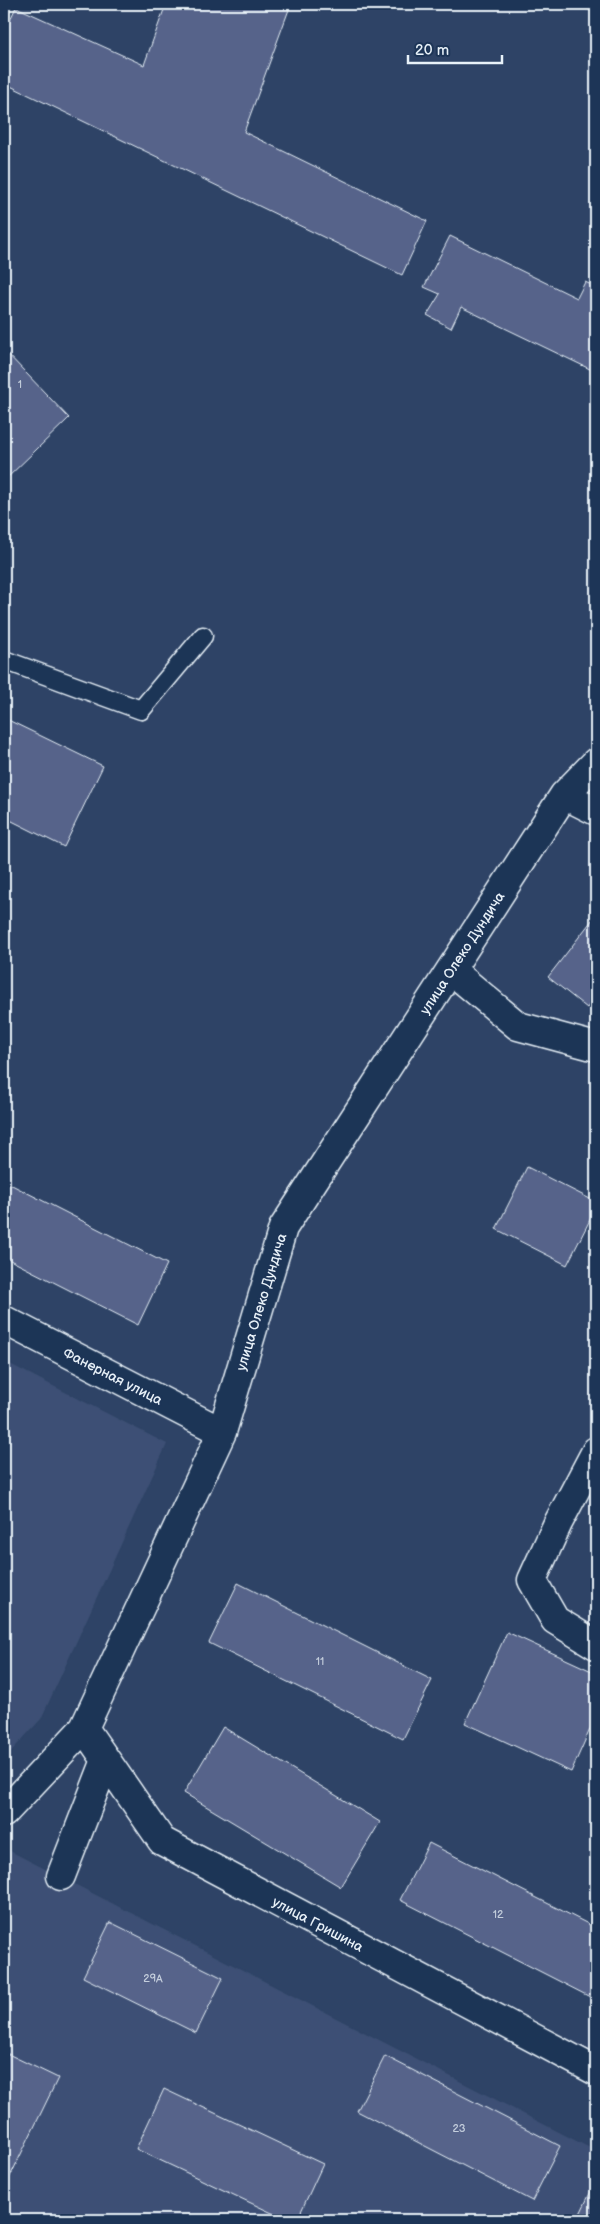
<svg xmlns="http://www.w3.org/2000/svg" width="600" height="2224" font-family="'Balsamiq Sans',sans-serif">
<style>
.built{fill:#3d5074}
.building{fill:#56638a;stroke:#e8f1f8}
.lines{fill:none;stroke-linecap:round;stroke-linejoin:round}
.lane-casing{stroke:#e8f1f8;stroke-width:21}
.street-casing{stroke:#e8f1f8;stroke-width:31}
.lane{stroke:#1d3557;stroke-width:18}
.street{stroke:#1d3557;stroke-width:28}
.labels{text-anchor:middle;stroke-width:4;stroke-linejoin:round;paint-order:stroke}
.number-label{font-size:11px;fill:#c4cedc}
.street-label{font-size:14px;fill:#e8f1f8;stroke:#1d3557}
</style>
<rect width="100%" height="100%" fill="#2e4366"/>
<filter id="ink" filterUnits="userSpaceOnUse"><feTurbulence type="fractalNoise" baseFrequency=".02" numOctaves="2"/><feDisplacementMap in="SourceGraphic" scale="10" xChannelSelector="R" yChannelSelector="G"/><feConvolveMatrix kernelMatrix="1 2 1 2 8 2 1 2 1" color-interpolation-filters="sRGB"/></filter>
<g filter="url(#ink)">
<!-- built -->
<path class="built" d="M4,1361l163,83 -126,275 -37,40z
M4,1848l592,303v69h-592z"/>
<!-- building -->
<path class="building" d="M166,4h125l-47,128 183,89 -25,54 -398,-192v-50l12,-26 128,58z
M549,4h47v7z
M450,236l127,62 8,-16 11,5v85l-135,-65 -10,21 -24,-13 13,-21 -16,-7z
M4,350l65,68 -65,63z
M4,718l99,48 -39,81 -60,-30z
M596,915v81l-9,12 -39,-31z
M527,1167l69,35v6l-29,57 -71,-36z
M4,1181l163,83 -29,61 -134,-68z
M238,1583l194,97 -29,59 -194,-96z
M507,1632l89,41v43l-25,56 -106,-49z
M223,1727l157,95 -39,65 -157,-94z
M429,1843l167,85v72l-196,-100z
M110,1922l113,56 -27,55 -113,-56z
M6,2053l52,25 -54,111v-131z
M385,2056l175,90 -28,55 -175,-90z
M164,2089l159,75 -26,56h-10l-151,-71z
M595,2183l1,37h-19z"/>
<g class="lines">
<defs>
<path id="lane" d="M4,660l137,50 62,-74"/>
<path id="street" d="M564,795l32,16
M451,970l67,56 78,21
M4,1320l218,112
M596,1451l-38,72 -26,57 23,40 41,25
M84,1728l78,113 434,230
M4,1813l80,-85 138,-296 61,-204 281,-433 32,-33
M61,1876l45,-116"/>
</defs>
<!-- lane casing -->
<use href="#lane" class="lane-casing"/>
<!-- street casing -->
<use href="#street" class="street-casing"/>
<!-- lane -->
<use href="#lane" class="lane"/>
<!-- street -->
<use href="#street" class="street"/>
</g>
</g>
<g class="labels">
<!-- number labels -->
<g class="number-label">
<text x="20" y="388">1</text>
<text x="320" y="1665">11</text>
<text x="498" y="1918">12</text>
<text x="153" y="1982">29А</text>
<text x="459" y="2132">23</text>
</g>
<!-- street labels -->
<g class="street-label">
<text transform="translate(462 953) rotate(-57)" y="5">улица Олеко Дундича</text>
<text transform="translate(261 1302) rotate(-73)" y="5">улица Олеко Дундича</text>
<text transform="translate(113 1376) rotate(27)" y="5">Фанерная улица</text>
<text transform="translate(318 1924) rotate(28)" y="5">улица Гришина</text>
</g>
</g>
<!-- margin -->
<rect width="600" height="2224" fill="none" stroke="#1d3557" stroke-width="20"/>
<rect x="10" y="10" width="580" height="2204" fill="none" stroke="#e8f1f8" stroke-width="2" filter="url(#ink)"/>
<!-- scale -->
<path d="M408 55v8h94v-8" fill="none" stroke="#e8f1f8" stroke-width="2.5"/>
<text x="415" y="55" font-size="15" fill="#e8f1f8" stroke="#1d3557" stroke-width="4" paint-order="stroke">20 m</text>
</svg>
